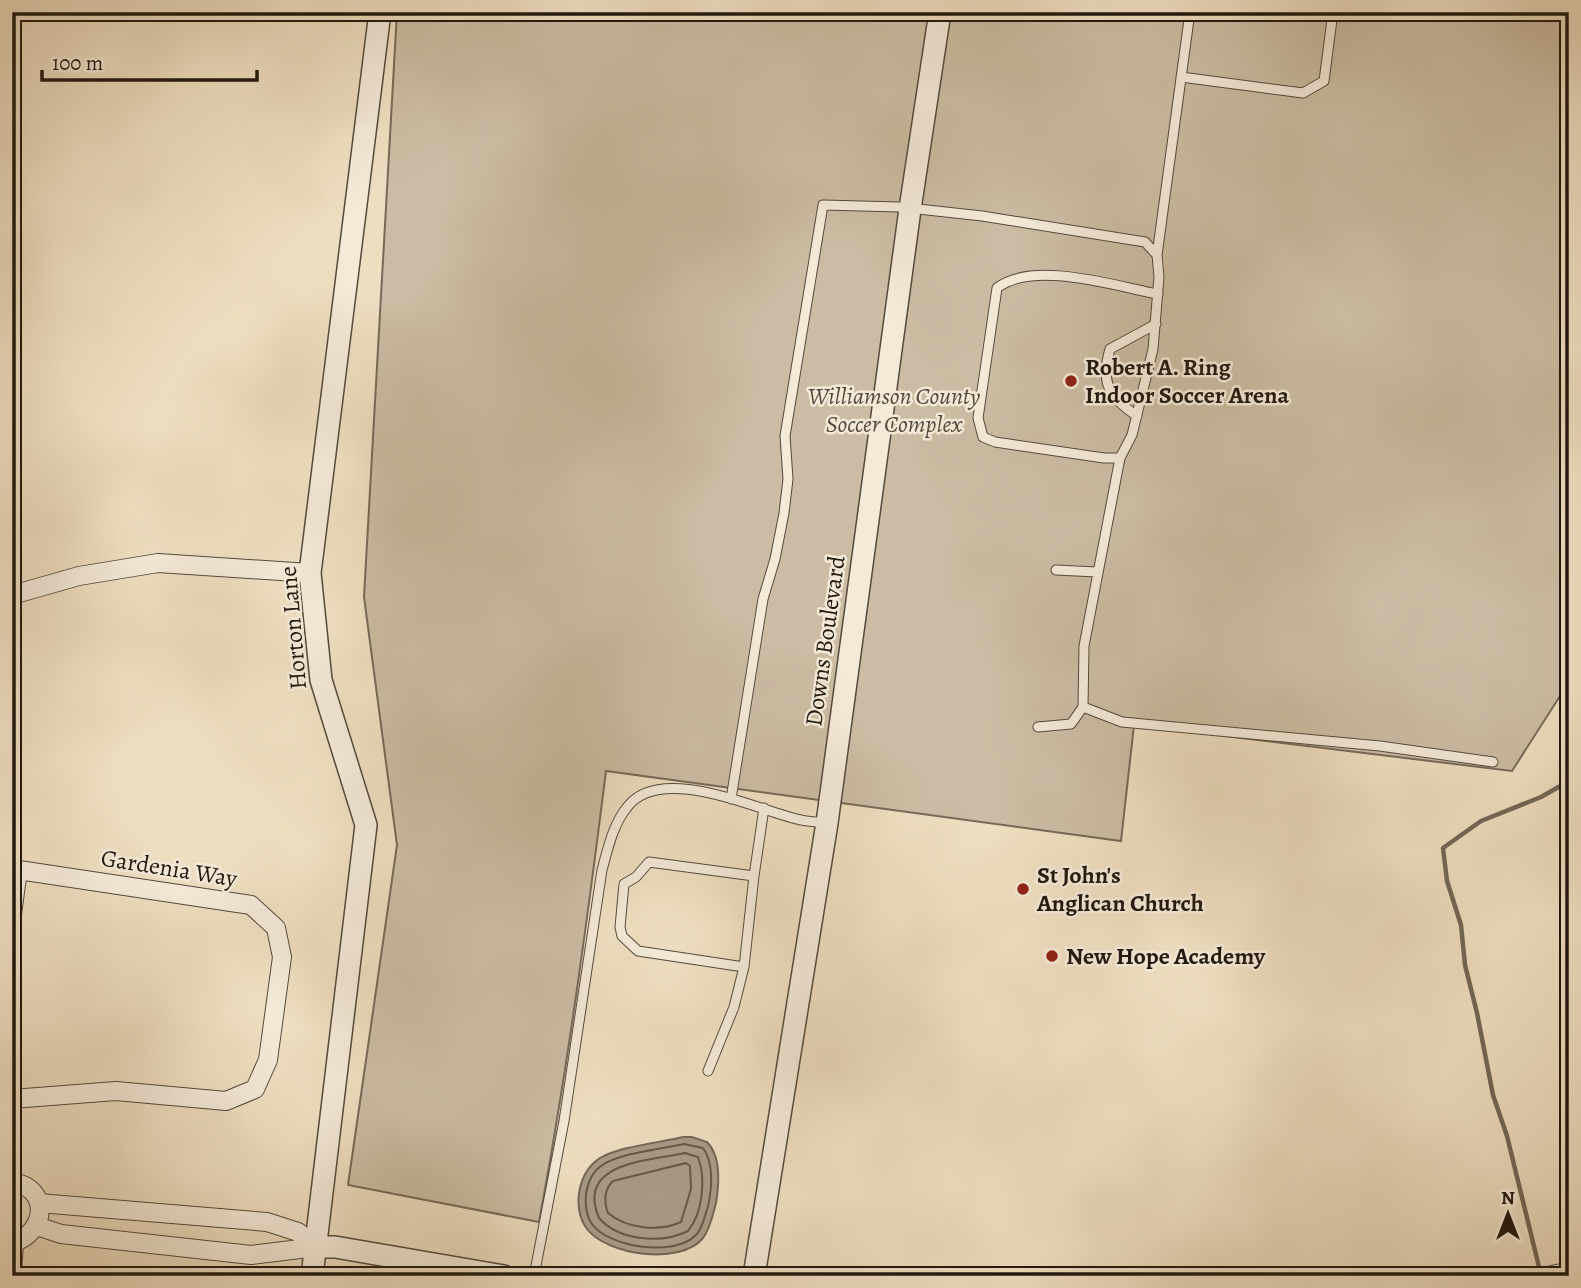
<svg xmlns="http://www.w3.org/2000/svg" width="1581" height="1288" font-family="Alegreya,serif">
<style>
.green{fill:#cbbca3;stroke:#766a58;stroke-width:2}
.water{fill:#a89b84;stroke:#726755;stroke-width:2}
.lines{fill:none;stroke-linecap:round;stroke-linejoin:round}
.shore{stroke:#645a49;stroke-width:2}
.stream{stroke:#726755;stroke-width:4.5}
.service-casing{stroke:#544a3b;stroke-width:11}
.minor-casing{stroke:#544a3b;stroke-width:20}
.tertiary-casing{stroke:#544a3b;stroke-width:24}
.service{stroke:#f4ead7;stroke-width:9}
.minor{stroke:#f4ead7;stroke-width:18}
.tertiary{stroke:#f4ead7;stroke-width:21}
.poi-dot{fill:#8f2418;stroke:#f4ead7;stroke-width:2.5}
.labels{text-anchor:middle;stroke-width:5;stroke-linejoin:round;paint-order:stroke}
.poi-label{font-size:24px;font-weight:bold;fill:#21180e;stroke:#f4ead7;text-anchor:start}
.park-label{font-size:24px;font-style:italic;fill:#54493b;stroke:#f4ead7}
.street-label{font-size:24px;fill:#21180e;stroke:#f4ead7}
</style>
<rect width="100%" height="100%" fill="#eedec1"/>
<filter id="stains"><feTurbulence type="fractalNoise" baseFrequency=".00286" numOctaves="4"/><feColorMatrix values="0 0 0 0 .2 0 0 0 0 .09 0 0 0 0 .02 0 0 0 .5 -.17"/></filter>
<radialGradient id="worn" r=".72"><stop offset=".6" stop-color="#630" stop-opacity="0"/><stop offset="1" stop-color="#630" stop-opacity=".3"/></radialGradient>
<!-- green -->
<path class="green" d="M397,12h1172v670l-57,89 -378,-46 -13,116 -515,-70c-19,151 -39,301 -67,451l-191,-37 49,-340 -33,-248z"/>
<!-- water -->
<path class="water" d="M683,1137h9l15,5c14,14 12,43 9,61 -3,11 -6,26 -13,35 -23,28 -96,17 -116,-9 -9,-12 -10,-28 -7,-41 3,-13 9,-23 20,-30 21,-12 59,-15 83,-21z"/>
<g class="lines">
<!-- shore -->
<path class="shore" d="M684,1144l19,4c11,15 9,40 5,58 -3,9 -5,22 -12,29 -21,22 -87,13 -104,-11 -6,-8 -7,-20 -6,-31 2,-10 6,-21 15,-27 18,-13 60,-17 83,-22z
M685,1153l13,4c8,21 5,56 -10,74 -26,13 -69,10 -89,-13 -24,-56 50,-57 86,-65z
M686,1163l4,3 1,23 -10,33c-22,10 -54,7 -73,-9 -4,-11 -4,-23 5,-32z"/>
<!-- stream -->
<path class="stream" d="M1540,1271l-33,-135 -14,-41 -16,-82 -12,-48 -4,-40 -14,-44 -4,-33 38,-27 60,-24 28,-16"/>
<defs>
<path id="service" d="M1181,77l122,16 21,-12 9,-69
M1157,255l33,-243
M1137,416c-28,-19 -37,-33 -27,-67l46,-25
M1120,458l-36,188 -1,61 39,15 258,24 113,16
M1056,570l41,2
M1038,727l33,-3 12,-17
M731,799l32,-200 12,-40 9,-46 4,-34 -3,-43 38,-231 77,2 82,9 163,26 12,13 2,22 -6,72 -21,86 -12,23h-16l-109,-16 -12,-5 -5,-19 19,-130c36,-28 118,-2 161,6
M754,876l-10,91 -106,-16 -16,-15 -2,-9 4,-43 12,-7 13,-15 105,14 10,-68
M708,1071l26,-64 10,-40
M534,1276l30,-155 38,-251c6,-22 11,-46 26,-64 34,-43 131,5 173,14 8,2 18,2 26,3
M1526,1276l43,-9"/>
<path id="minor" d="M12,595l67,-19 79,-13 152,10
M12,869l239,36 25,23 6,29 -14,103 -13,29 -29,12 -110,-10 -104,8
M12,914l6,-44
M12,1182c39,6 35,51 0,61
M39,1203l228,19 31,10 18,15
M37,1226l24,8 190,21 65,-8
M12,1274l2,-31"/>
<path id="tertiary" d="M316,1247h19l169,29
M312,1276l54,-451 -45,-145 -11,-107 70,-561
M754,1276l73,-453 83,-614 30,-197"/>
</defs>
<!-- service casing -->
<use href="#service" class="service-casing"/>
<!-- minor casing -->
<use href="#minor" class="minor-casing"/>
<!-- tertiary casing -->
<use href="#tertiary" class="tertiary-casing"/>
<!-- service -->
<use href="#service" class="service"/>
<!-- minor -->
<use href="#minor" class="minor"/>
<!-- tertiary -->
<use href="#tertiary" class="tertiary"/>
</g>
<!-- markers -->
<g class="poi-dot">
<circle cx="1071" cy="381" r="7"/>
<circle cx="1023" cy="889" r="7"/>
<circle cx="1052" cy="956" r="7"/>
</g>
<g class="labels">
<!-- poi labels -->
<g class="poi-label">
<text x="1085" y="375">Robert A. Ring<tspan x="1085" dy="28">Indoor Soccer Arena</tspan></text>
<text x="1037" y="883">St John's<tspan x="1037" dy="28">Anglican Church</tspan></text>
<text x="1066" y="964">New Hope Academy</text>
</g>
<!-- park labels -->
<g class="park-label">
<text x="894" y="404">Williamson County<tspan x="894" dy="28">Soccer Complex</tspan></text>
</g>
<!-- street labels -->
<g class="street-label">
<text transform="translate(293 628) rotate(-95)" y="8">Horton Lane</text>
<text transform="translate(825 641) rotate(-82)" y="8">Downs Boulevard</text>
<text transform="translate(169 868) rotate(9)" y="8">Gardenia Way</text>
</g>
</g>
<!-- margin -->
<rect width="1581" height="1288" fill="none" stroke="#eedec1" stroke-width="42"/>
<rect x="14" y="14" width="1553" height="1260" fill="none" stroke="#21180e" stroke-width="3.5"/>
<rect x="21" y="21" width="1539" height="1246" fill="none" stroke="#21180e" stroke-width="2"/>
<!-- north arrow -->
<g transform="translate(1508 1214)" stroke="#f4ead7" stroke-width="5" paint-order="stroke">
<path d="M0-5L12 26L0 18L-12 26Z" fill="#21180e"/>
<text y="-10" font-size="19" font-weight="bold" text-anchor="middle" fill="#21180e">N</text>
</g>
<!-- scale -->
<path d="M42 70v10h215v-10" fill="none" stroke="#21180e" stroke-width="3.5"/>
<text x="52" y="70" font-size="21" fill="#21180e" stroke="#f4ead7" stroke-width="5" paint-order="stroke">100 m</text>
<rect width="100%" height="100%" filter="url(#stains)"/>
<rect width="100%" height="100%" fill="url(#worn)"/>
</svg>
